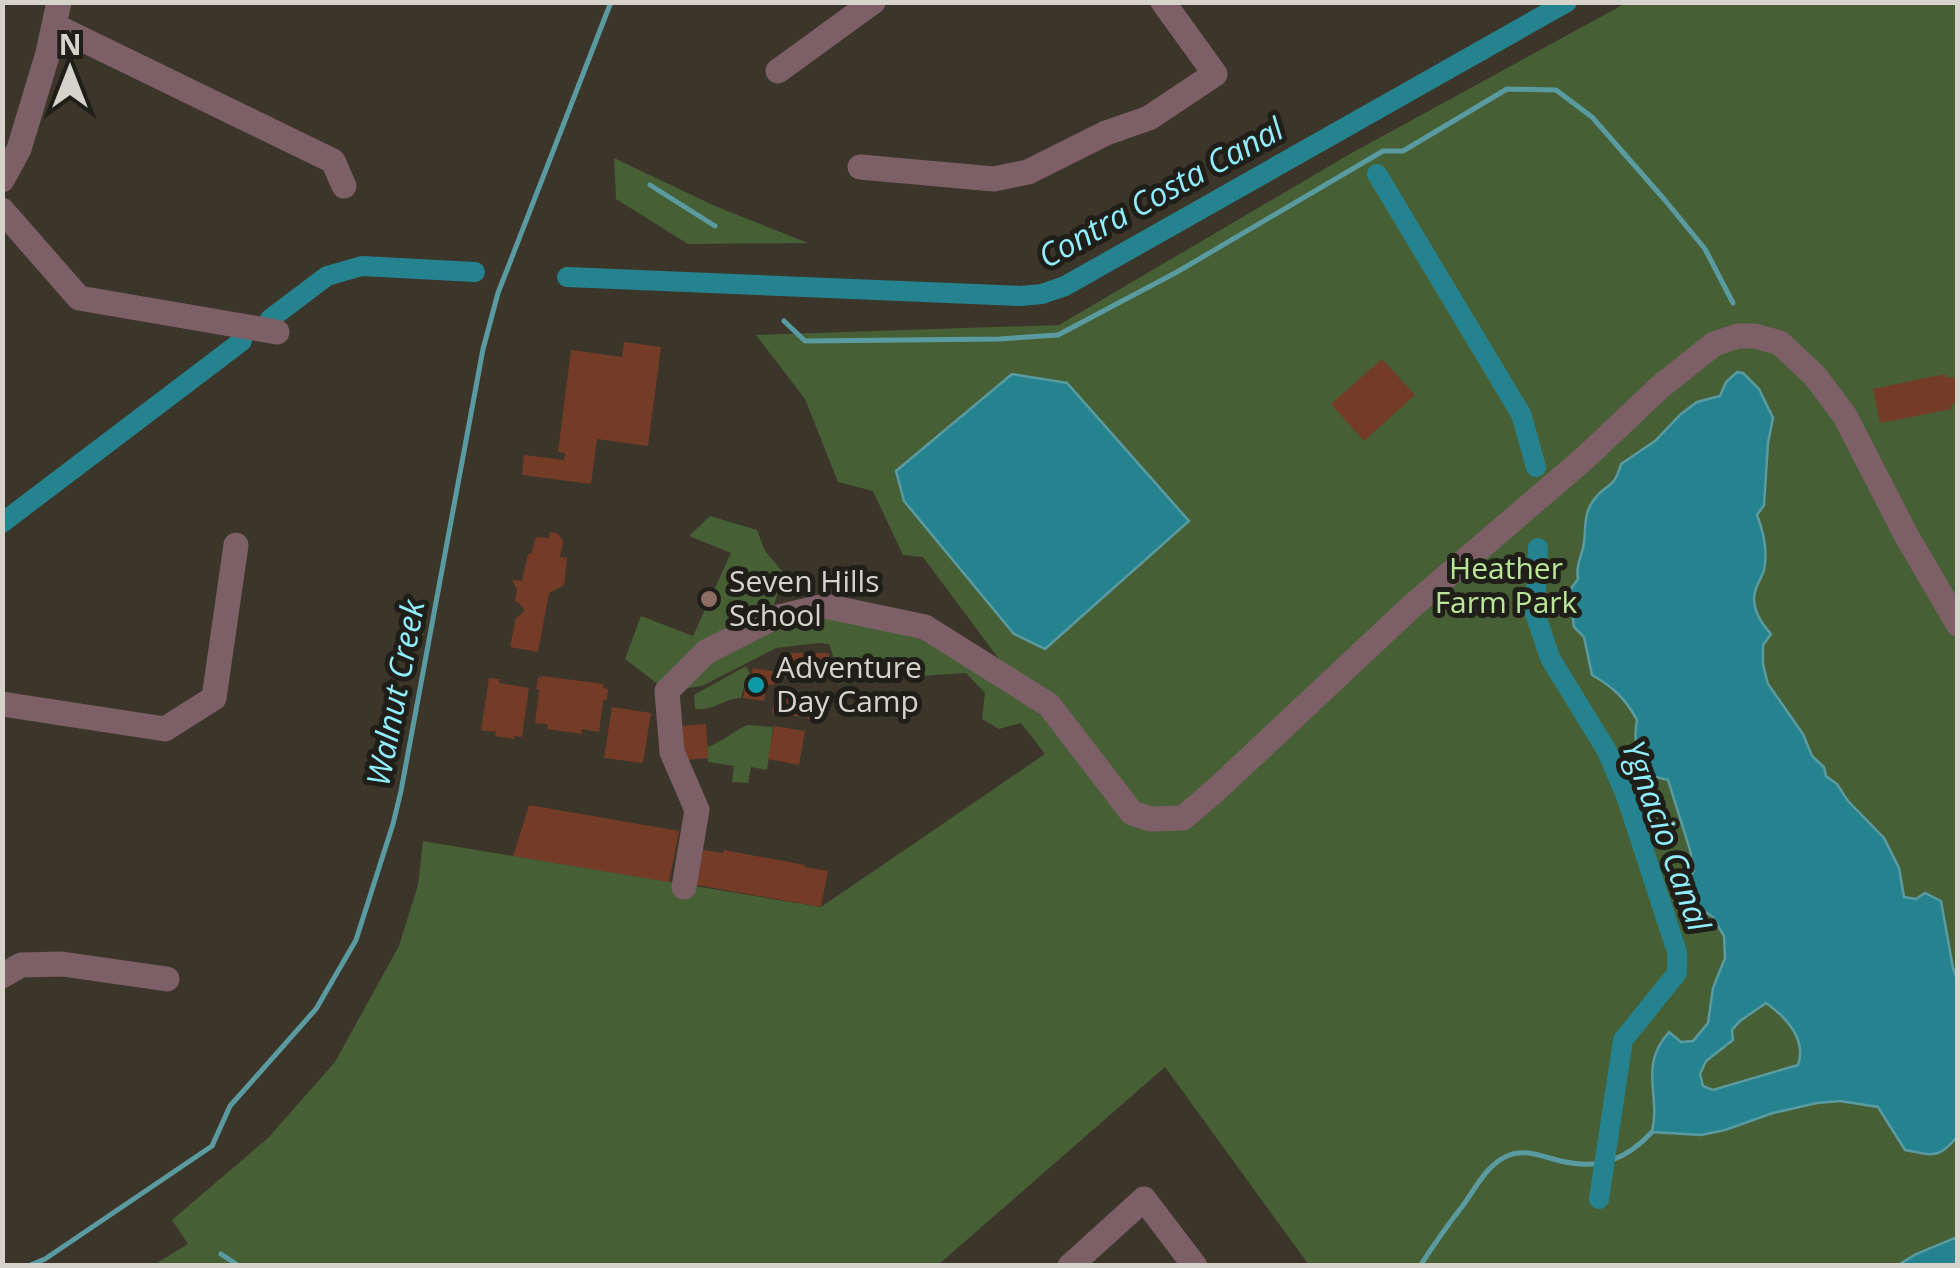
<svg xmlns="http://www.w3.org/2000/svg" width="1960" height="1268" font-family="'Open Sans',sans-serif">
<style>
.green{fill:#475f34}
.water{fill:#25838f;stroke:#5a9ba1;stroke-width:2.5;fill-rule:evenodd}
.lines{fill:none;stroke-linecap:round;stroke-linejoin:round}
.stream{stroke:#5a9ba1;stroke-width:5}
.canal{stroke:#25838f;stroke-width:20}
.building{fill:#743c26}
.minor{stroke:#7d6067;stroke-width:25}
.education-dot{fill:#8d6e63;stroke:#201e18;stroke-width:4}
.culture-dot{fill:#0f9aa8;stroke:#201e18;stroke-width:4}
.labels{text-anchor:middle;stroke-width:10;stroke-linejoin:round;paint-order:stroke}
.park-label{font-size:30px;fill:#bae797;stroke:#201e18}
.poi-label{font-size:30px;fill:#d6d3cb;stroke:#201e18;text-anchor:start}
.water-label{font-size:32px;font-style:italic;fill:#90effe;stroke:#201e18}
</style>
<rect width="100%" height="100%" fill="#3c362a"/>
<!-- green -->
<path class="green" d="M1626,3h331v1262h-648l-144,-198 -227,198 -786,1 36,-22 -16,-24 96,-82 67,-76 64,-116 19,-61 5,-44 398,66 224,-153 -24,-31 -22,6 -17,-10 3,-26 -19,-20 -46,3 -34,-7 -47,15 1,-8 -11,-32 -10,-1 -43,5 -74,38 -35,5 -42,-32 16,-43 52,20 38,-83 -42,-17 21,-20 47,14 8,21 18,21 -12,46 54,-12 180,61 -82,-110 -20,-2 -30,-64 -35,-9 -33,-83 -49,-64 303,-10 289,-170z
M614,158l101,48 93,37 -120,1 -72,-45z
M746,666l4,7 -3,3 -6,22c-19,1 -24,12 -46,11l-1,-14z
M747,725l26,2 -6,43 -16,-3 -3,16 -16,-1 2,-16 -26,-4 -1,-15c15,-5 25,-15 40,-22z"/>
<!-- water -->
<path class="water" d="M1737,372l6,1 16,16 14,29 -5,25 -4,62 -7,10c7,18 11,36 7,55 -2,7 -7,14 -9,22 -4,16 6,31 16,42l-8,11v20l5,19 35,50 9,22 12,11 2,9 11,8 11,17 36,37 15,30 5,29 12,2 9,-6 16,8 12,67 4,11 1,157c-20,24 -25,19 -53,14l-27,-43 -38,-6 -23,2 -44,10 -48,17 -24,5 -49,-3c9,-38 -14,-65 17,-100l12,10 12,-1 15,-18 5,-35 12,-30 -1,-22 -11,-19 -16,-11 -15,-20 12,-15 -4,-21 -22,-70 -20,-5c-11,-18 -15,-34 -11,-55 -12,-22 -24,-33 -45,-45l-8,-38 -10,-10 -5,-36 9,-12c-2,-12 2,-20 5,-31 4,-17 -1,-31 10,-47 13,-19 20,-9 28,-37l34,-23 26,-27 16,-12 23,-6 6,-14zM1766,1003c20,14 41,36 32,62l-85,25 -10,-4 -3,-12 6,-13 27,-21 -1,-10 8,-9z
M1012,374l55,9 122,138 -144,128 -31,-15 -110,-133 -8,-30z
M1957,1237v28h-59l18,-11z"/>
<g class="lines">
<!-- stream -->
<path class="stream" d="M650,185l65,41
M784,321l21,20 194,-2 59,-4 119,-63 206,-121h20l104,-62 49,1 36,27 72,82 41,50 28,54
M221,1254l18,12
M28,1266l17,-7 167,-113 18,-40 86,-97 40,-69 37,-116 8,-33 82,-442 15,-56 113,-291
M1420,1266c13,-20 26,-39 41,-58 14,-18 24,-42 46,-52 18,-8 36,1 54,5 38,9 65,-1 91,-29"/>
<!-- canal -->
<path class="canal" d="M1377,174l144,240 15,53
M567,277l454,19 21,-2 23,-8 502,-284
M270,319l57,-43 35,-10 113,6
M2,523l240,-182
M1538,548l-3,65 15,45 57,93 19,45 51,156v21l-54,67 -24,159"/>
</g>
<!-- building -->
<path class="building" d="M624,342l37,5 -13,99 -51,-7 -6,45 -69,-9 2,-20 40,5 1,-7 -7,-1 13,-102 51,7z
M1382,359l33,36 -51,46 -33,-37z
M1945,374l1,4 8,-1 4,16v10l-7,1 1,5 -72,14 -7,-34z
M550,532l7,1 6,8 -3,16 7,1 -3,27 -15,8 -11,59 -28,-5 6,-29 9,-7 -7,-9h-3l2,-13 -5,-9 10,1 6,-27h3l5,-17 13,1z
M783,653h46v24h-46z
M753,668l23,4 -2,13 -7,-1 -3,17 -21,-3 4,-21 4,1z
M542,676l62,8 -1,4 5,1 -1,11h-4l-4,32 -17,-3v5l-35,-5 1,-5 -13,-1 4,-33 -3,-1 2,-12 3,1z
M489,678l11,1 -1,4 30,5 -7,49 -8,-1v3l-19,-3 1,-4 -15,-2z
M776,692l16,3 -3,22 -17,-3z
M796,698l30,6 -3,17 -31,-6z
M612,707l39,6 -8,50 -39,-5z
M706,724l2,34 -24,2 -2,-34z
M774,726l31,5 -6,34 -31,-6z
M529,805l150,26 -10,51 -156,-26z
M697,849l26,4 1,-3 81,15v2l23,4 -7,36 -130,-23z"/>
<g class="lines">
<!-- minor -->
<path class="minor" d="M55,26l278,135 11,25
M778,71l95,-69
M860,167l134,12 34,-7 78,-39 43,-15 66,-44 -52,-72
M2,180l17,-31 29,-96 11,-51
M2,210l77,88 198,34
M2,704l163,25 49,-31 22,-153
M684,887l13,-77 -25,-58 -5,-61 39,-39 65,-33 54,-13 100,21 124,78 83,108 19,6 32,-1 34,-29 194,-182 175,-150 74,-70 54,-43 24,-8h17l25,7 35,33 30,40 61,119 52,89
M2,976l19,-11 41,-1 105,15
M1070,1266l74,-67 51,67"/>
</g>
<!-- markers -->
<circle class="education-dot" cx="709" cy="599" r="10"/>
<circle class="culture-dot" cx="756" cy="685" r="10"/>
<g class="labels">
<!-- park labels -->
<g class="park-label">
<text x="1506" y="579">Heather<tspan x="1506" dy="34">Farm Park</tspan></text>
</g>
<!-- poi labels -->
<g class="poi-label">
<text x="729" y="592">Seven Hills<tspan x="729" dy="34">School</tspan></text>
<text x="776" y="678">Adventure<tspan x="776" dy="34">Day Camp</tspan></text>
</g>
<!-- water labels -->
<g class="water-label">
<text transform="translate(1161 193) rotate(-29)" y="11">Contra Costa Canal</text>
<text transform="translate(396 693) rotate(-79)" y="11">Walnut Creek</text>
<text transform="translate(1666 836) rotate(70)" y="11">Ygnacio Canal</text>
</g>
</g>
<!-- border -->
<rect width="1960" height="1268" fill="none" stroke="#d6d3cb" stroke-width="10"/>
<!-- north arrow -->
<g transform="translate(70 70)" stroke="#201e18" stroke-width="8" paint-order="stroke">
<path d="M0-8L18 38L0 25L-18 38Z" fill="#d6d3cb"/>
<text y="-15" font-size="28" font-weight="bold" text-anchor="middle" fill="#d6d3cb">N</text>
</g>
</svg>
